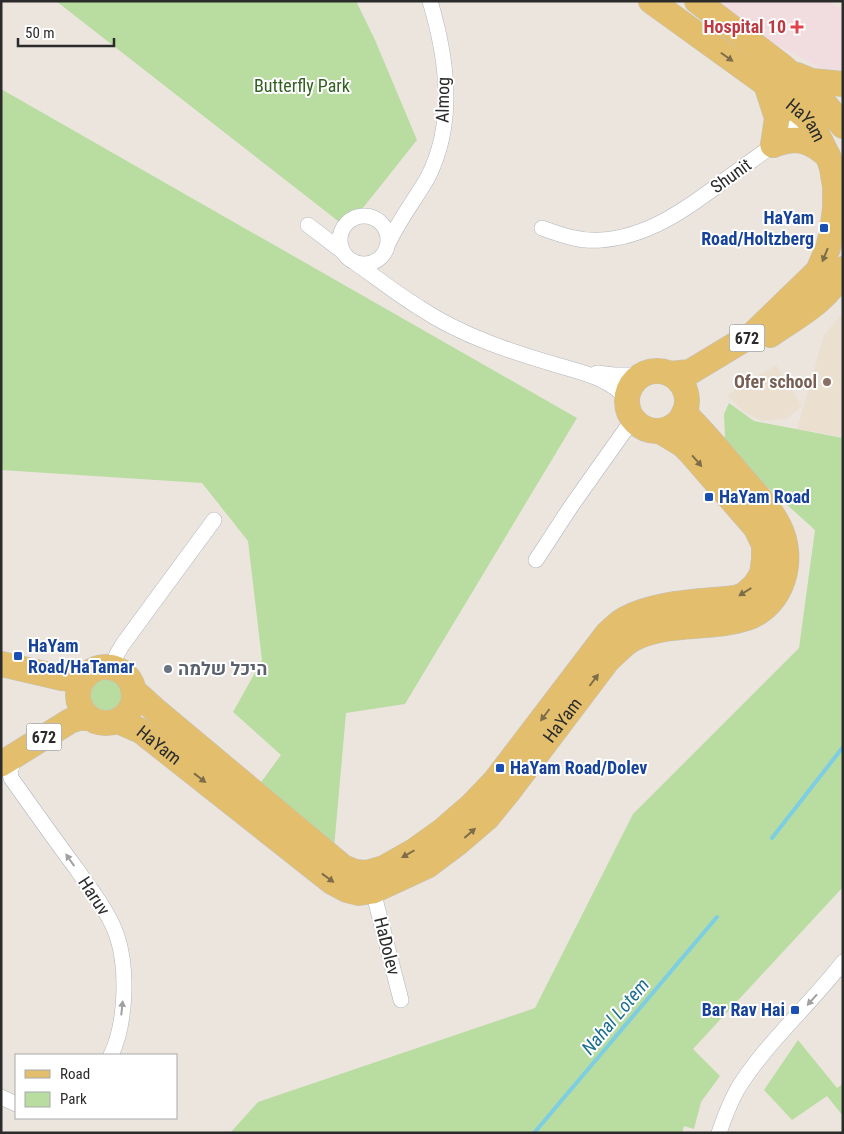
<svg xmlns="http://www.w3.org/2000/svg" width="844" height="1134" font-family="'Roboto Condensed',Heebo,sans-serif">
<style>
.education{fill:#ebe0d0}
.medical{fill:#f1dddf}
.green{fill:#b9dca1}
.lines{fill:none;stroke-linecap:round;stroke-linejoin:round}
.stream{stroke:#7dcee2;stroke-width:4}
.minor-casing{stroke:#b2b5bd;stroke-width:16}
.primary-casing{stroke:#c4c4c4;stroke-width:26}
.minor{stroke:#fff;stroke-width:15}
.primary{stroke:#e2be6d;stroke-width:25}
.oneway{fill:#7d6d49}
.oneway2{fill:#a0a0a0}
.health-dot{fill:#e0444e;stroke:#fff;stroke-width:2}
.transit-dot{fill:#1a4fb4;stroke:#fff;stroke-width:2}
.education-dot{fill:#8d6e63;stroke:#fff;stroke-width:2}
.worship-dot{fill:#6b7280;stroke:#fff;stroke-width:2}
.labels{text-anchor:middle;stroke-width:4;stroke-linejoin:round;paint-order:stroke}
.shield{fill:#fff;stroke:#6b6b6b;stroke-width:1}
.shield-label{font-size:16px;font-weight:bold;fill:#2b2b2b}
.health-label{font-size:18px;font-weight:bold;fill:#be3a42;stroke:#fff;text-anchor:end}
.park-label{font-size:18px;fill:#336122;stroke:#fff}
.street-label{font-size:18px;fill:#2b2b2b;stroke:#fff}
.transit-label{font-size:18px;font-weight:bold;fill:#164399;stroke:#fff;text-anchor:start}
.education-label{font-size:18px;font-weight:bold;fill:#785e54;stroke:#fff;text-anchor:end}
.worship-label{font-size:18px;font-weight:bold;fill:#5b616d;stroke:#fff;text-anchor:start}
.water-label{font-size:19px;font-style:italic;fill:#1c6f8e;stroke:#fff}
</style>
<rect width="100%" height="100%" fill="#ebe5de"/>
<!-- education -->
<path class="education" d="M843,312v125l-46,-8 27,-94z
M776,365l26,41 -16,13 -25,2 -18,-10 -16,-16z"/>
<!-- medical -->
<path class="medical" d="M714,1h118l-1,2 12,7v60l-21,-1 -47,-25z"/>
<!-- green -->
<path class="green" d="M56,1h300l19,39 42,100 -70,88z
M1,89l576,329 -172,286 -59,9 -12,135 -75,-63 22,-30 -48,-43 29,-52 -14,-119 -46,-58 -201,-13z
M729,403l25,18 89,17v449l-150,162 27,27 -19,26 -7,27 -10,-3 -2,7h-452l28,-31 277,-94 98,-194 166,-166 16,-118 -82,-74 -8,-18 -1,-24z
M88 696a19 19 0 1 1 38 0a19 19 0 1 1-38 0Z
M798,1040l39,48 6,-4v32l-16,-20 -35,24 -28,-30z"/>
<g class="lines">
<!-- stream -->
<path class="stream" d="M772,838l71,-91
M534,1133l183,-216"/>
<defs>
<path id="minor" d="M340 240a24 24 0 1 1 48 0a24 24 0 1 1-48 0Z
M308,225l34,26
M542,228c19,7 39,14 59,12 46,-3 84,-30 120,-57 17,-13 35,-25 52,-38 13,-11 25,-22 39,-32
M387,246c11,-25 28,-46 41,-69 28,-55 19,-119 2,-176
M354,262c22,15 43,32 66,46 42,28 92,44 140,58 24,7 51,13 67,33
M597,373l17,2h27
M536,560l36,-55 61,-86
M112,668l5,-14 6,-10 91,-124
M15,756l-5,16 1,6c22,31 44,62 67,93 14,21 31,41 39,65 11,33 9,88 -6,119
M373,891l28,109
M1,1097l15,7
M719,1133c5,-15 11,-30 18,-43 27,-45 73,-85 106,-128"/>
<g id="primary">
<path id="s1" d="M651,1l115,83 40,33 7,9 15,30 4,12 3,19v21l-3,24 -4,16 -10,23 -65,63 -63,38 -20,2"/>
<path d="M697,1l85,65 42,37 19,23"/>
<path d="M797,75l15,6 31,3"/>
<path d="M766,84l11,34 -4,27"/>
<path d="M773,145c25,-9 36,-5 55,11"/>
<path d="M770,335c26,-18 60,-35 73,-66"/>
<circle cx="657" cy="401" r="30"/>
<path d="M1,664l61,14 10,1 14,-3"/>
<circle cx="106" cy="695" r="28"/>
<path d="M133,690l21,19 189,158 12,5 12,1 17,-5 30,-17 28,-20 30,-26 23,-24 112,-147c5,-5 11,-11 18,-15 33,-17 73,-17 110,-21l9,-3 11,-10 7,-11 2,-15v-14l-8,-17 -66,-76 -7,-7 -23,-14"/>
<path id="s2" d="M118,721l23,10 191,151 15,8 12,3 14,-2 54,-25 32,-24 28,-24 22,-27 99,-131c8,-7 15,-15 23,-20 33,-19 80,-10 116,-22 36,-13 49,-58 32,-92 -9,-18 -24,-33 -37,-48 -19,-22 -37,-45 -58,-65"/>
<path d="M1,764l69,-43 9,-3h10"/>
</g>
</defs>
<!-- minor casing -->
<use href="#minor" class="minor-casing"/>
<!-- primary casing -->
<use href="#primary" class="primary-casing"/>
<!-- minor -->
<use href="#minor" class="minor"/>
<!-- primary -->
<use href="#primary" class="primary"/>
</g>
<!-- one-way arrows -->
<defs><path id="oneway-solid" d="M-6-.8H1V-3.2L6.5 0L1 3.2V.8H-6Z" transform="scale(1.25)"/></defs>
<g class="oneway">
<use href="#oneway-solid" transform="translate(727 57) rotate(35)"/>
<use href="#oneway-solid" transform="translate(825 255) rotate(112)"/>
<use href="#oneway-solid" transform="translate(697 461) rotate(49)"/>
<use href="#oneway-solid" transform="translate(745 592) rotate(148)"/>
<use href="#oneway-solid" transform="translate(594 680) rotate(-53)"/>
<use href="#oneway-solid" transform="translate(545 715) rotate(127)"/>
<use href="#oneway-solid" transform="translate(200 778) rotate(38)"/>
<use href="#oneway-solid" transform="translate(470 833) rotate(-41)"/>
<use href="#oneway-solid" transform="translate(408 854) rotate(150)"/>
<use href="#oneway-solid" transform="translate(328 878) rotate(36)"/>
</g>
<g class="oneway2">
<use href="#oneway-solid" transform="translate(70 860) rotate(-125)"/>
<use href="#oneway-solid" transform="translate(812 1000) rotate(132)"/>
<use href="#oneway-solid" transform="translate(122 1008) rotate(-84)"/>
</g>
<!-- markers -->
<path class="health-dot" d="M794.5 19.5h5v5h5v5h-5v5h-5v-5h-5v-5h5z"/>
<g class="transit-dot">
<rect x="819" y="223" width="10" height="10" rx="2.5"/>
<rect x="704" y="492" width="10" height="10" rx="2.5"/>
<rect x="13" y="651" width="10" height="10" rx="2.5"/>
<rect x="495" y="763" width="10" height="10" rx="2.5"/>
<rect x="790" y="1005" width="10" height="10" rx="2.5"/>
</g>
<circle class="education-dot" cx="827" cy="382" r="5"/>
<circle class="worship-dot" cx="168" cy="669" r="5"/>
<g class="labels">
<!-- shield labels -->
<g class="shield">
<rect x="729.5" y="324.5" width="35" height="27" rx="4"/>
<rect x="26.5" y="723.5" width="35" height="27" rx="4"/>
</g>
<g class="shield-label">
<text x="747" y="344">672</text>
<text x="44" y="743">672</text>
</g>
<!-- health labels -->
<g class="health-label">
<text x="786" y="33">Hospital 10</text>
</g>
<!-- park labels -->
<g class="park-label">
<text x="302" y="92">Butterfly Park</text>
</g>
<!-- street labels -->
<g class="street-label">
<text transform="translate(443 100) rotate(-89)" y="6">Almog</text>
<text dy="6" stroke="none"><textPath href="#s1" startOffset="196">HaYam</textPath></text>
<text transform="translate(731 176) rotate(-36)" y="6">Shunit</text>
<text dy="6" stroke="none"><textPath href="#s2" startOffset="572">HaYam</textPath></text>
<text dy="6" stroke="none"><textPath href="#s2" startOffset="48">HaYam</textPath></text>
<text transform="translate(94 896) rotate(57)" y="6">Haruv</text>
<text transform="translate(387 946) rotate(76)" y="6">HaDolev</text>
</g>
<!-- transit labels -->
<g class="transit-label">
<text x="814" y="224" text-anchor="end">HaYam<tspan x="814" dy="21">Road/Holtzberg</tspan></text>
<text x="719" y="503">HaYam Road</text>
<text x="28" y="652">HaYam<tspan x="28" dy="21">Road/HaTamar</tspan></text>
<text x="510" y="774">HaYam Road/Dolev</text>
<text x="785" y="1016" text-anchor="end">Bar Rav Hai</text>
</g>
<!-- education labels -->
<g class="education-label">
<text x="817" y="388">Ofer school</text>
</g>
<!-- worship labels -->
<g class="worship-label">
<text x="178" y="675">היכל שלמה</text>
</g>
<!-- water labels -->
<g class="water-label">
<text transform="translate(615 1016) rotate(-50)" y="7">Nahal Lotem</text>
</g>
</g>
<!-- border -->
<rect width="844" height="1134" fill="none" stroke="#2b2b2b" stroke-width="5"/>
<!-- legend -->
<rect x="15" y="1054" width="162" height="65" fill="#ffffff" stroke="#aaaaaa"/>
<rect x="25" y="1070" width="25" height="8" fill="#e2be6d" stroke="#aaaaaa"/>
<text x="60" y="1079" font-size="15" fill="#2b2b2b">Road</text>
<rect x="25" y="1092" width="25" height="15" fill="#b9dca1" stroke="#aaaaaa"/>
<text x="60" y="1104" font-size="15" fill="#2b2b2b">Park</text>
<!-- scale -->
<path d="M18 38v8h96v-8" fill="none" stroke="#2b2b2b" stroke-width="2.5"/>
<text x="25" y="38" font-size="15" fill="#2b2b2b" stroke="#ffffff" stroke-width="4" paint-order="stroke">50 m</text>
</svg>
